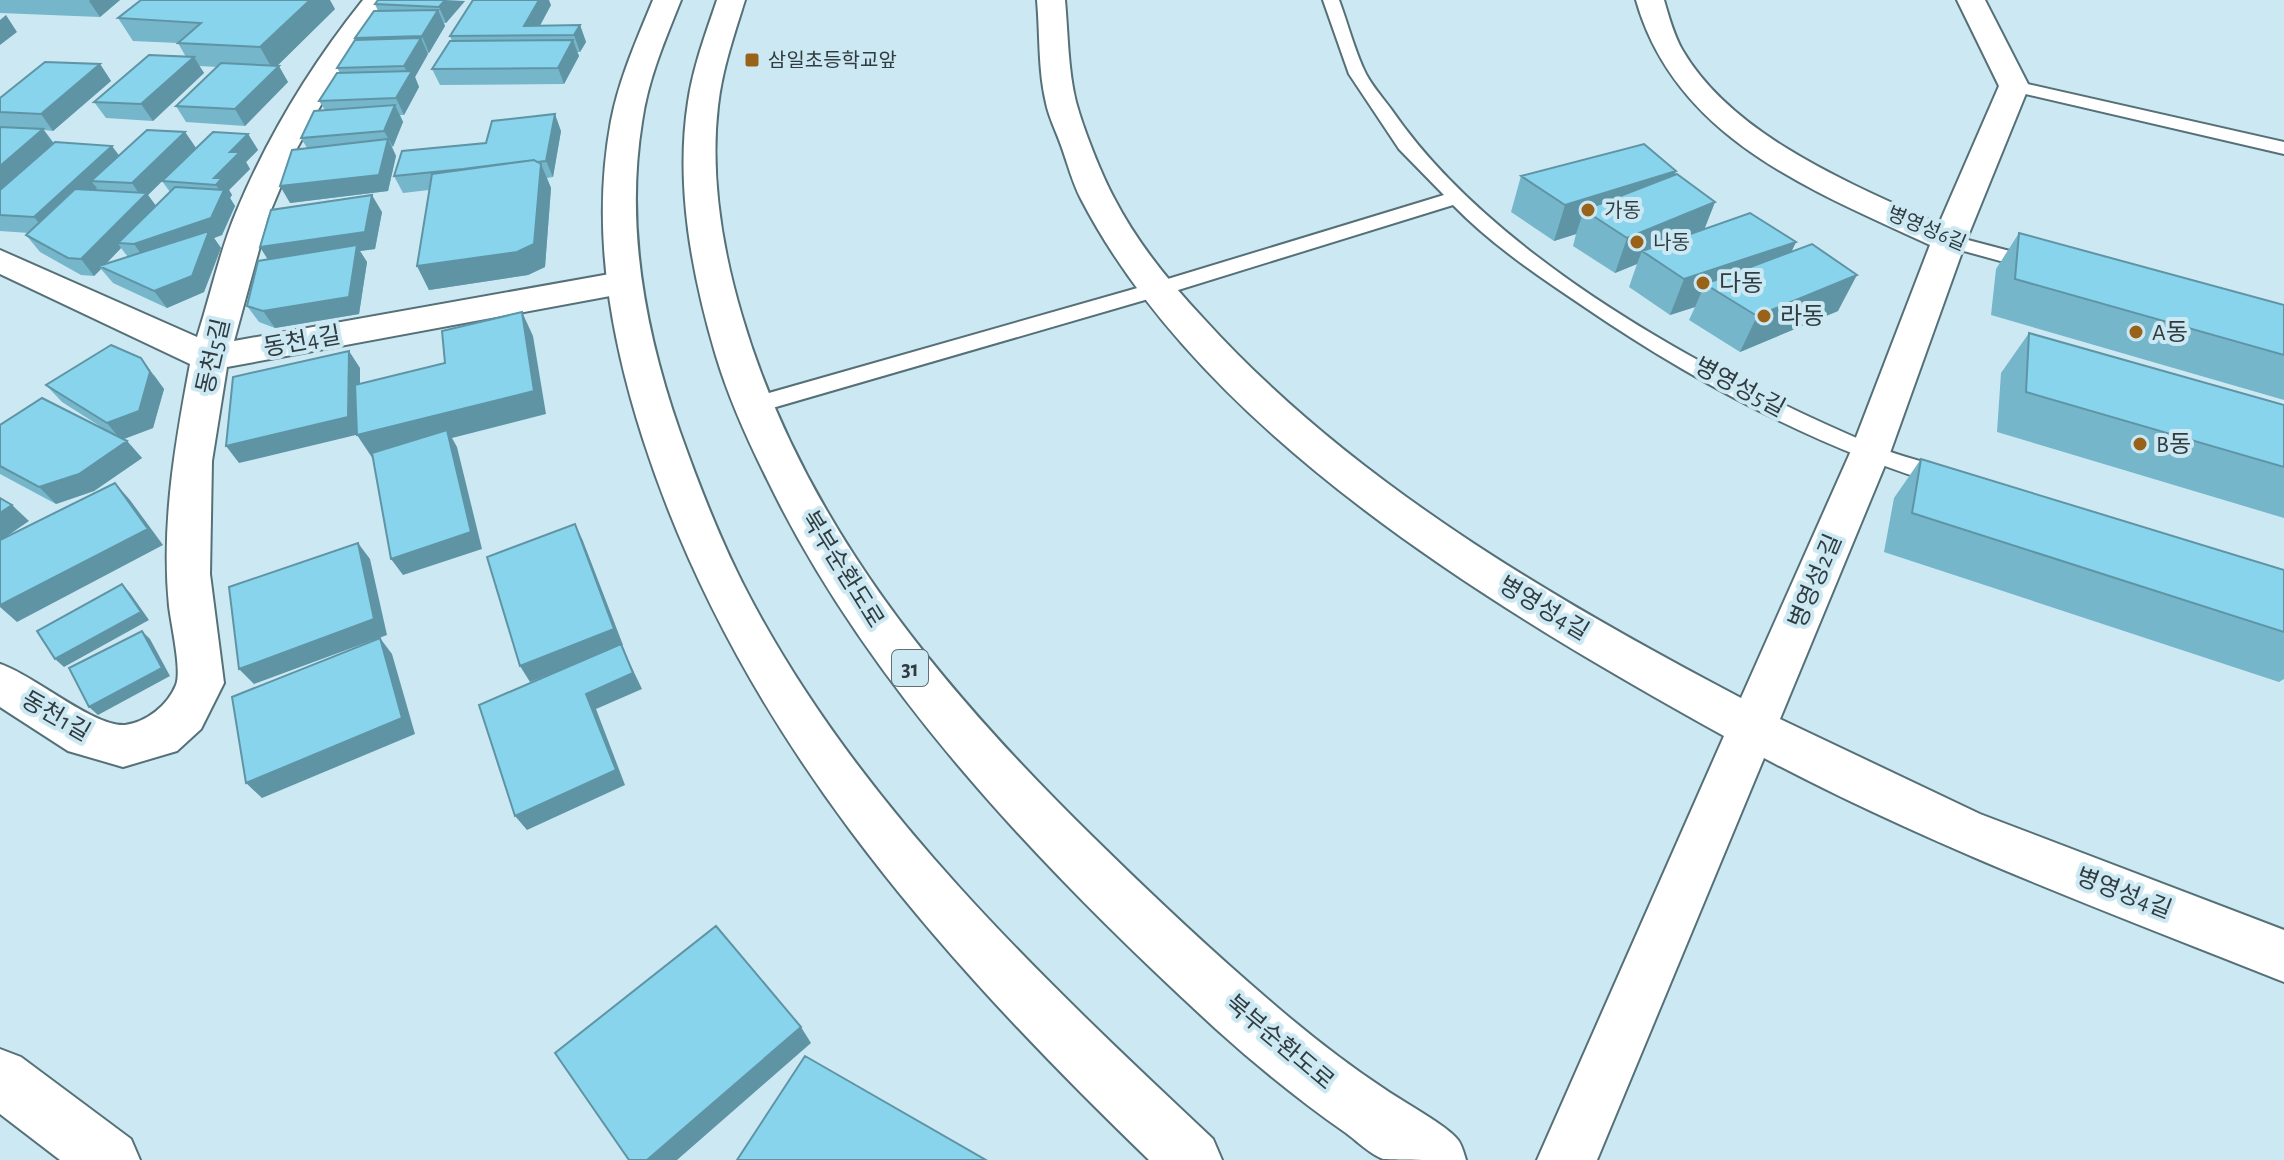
<svg xmlns="http://www.w3.org/2000/svg" width="2284" height="1160" font-family="'Alegreya Sans','Noto Sans KR',sans-serif">
<style>
.lines{fill:none;stroke-linecap:round;stroke-linejoin:round}
.lane-casing{stroke:#567078;stroke-width:4}
.street-casing{stroke:#567078;stroke-width:4}
.secondary-casing{stroke:#567078;stroke-width:4}
.primary-casing{stroke:#567078;stroke-width:4}
.lane{fill:#fff;fill-rule:evenodd}
.street{fill:#fff;fill-rule:evenodd}
.secondary{fill:#fff;fill-rule:evenodd}
.primary{fill:#fff;fill-rule:evenodd}
.wall{fill:#75b6cb;fill-rule:evenodd}
.shaded-wall{fill:#5f94a5}
.building{fill:#88d4ec;stroke:#5f94a5;stroke-width:2}
.poi-dot{fill:#986319;stroke:#cce9f3;stroke-width:3}
.labels{text-anchor:middle;stroke-width:8;stroke-linejoin:round;paint-order:stroke}
.far-poi-label{font-size:20px;fill:#313c40;stroke:#cce9f3;text-anchor:start}
.far-street-label{font-size:20px;fill:#313c40;stroke:#cce9f3}
.shield{fill:#cce9f3;stroke:#607076;stroke-width:2}
.shield-label{font-size:22px;font-weight:bold;fill:#313c40}
.poi-label{font-size:24px;fill:#313c40;stroke:#cce9f3;text-anchor:start}
.street-label{font-size:24px;fill:#313c40;stroke:#cce9f3}
</style>
<rect width="100%" height="100%" fill="#cce9f3"/>
<g class="lines">
<defs>
<path id="lane" d="M1323,0h16c9,24 16,52 27,74 7,13 17,24 25,35 103,150 319,267 484,337 26,11 55,17 82,26l3,6 -3,6 -9,3c-131,-39 -252,-104 -365,-181 -45,-30 -92,-62 -130,-101l-291,90 -410,119 -8,-2 -4,-6 4,-6 404,-115 296,-90 -45,-46 -50,-75z
M2014,81l270,61v12l-276,-64 -3,-4z
M1949,235l95,25 3,5 -10,6 -95,-26 -3,-4 3,-4z"/>
<path id="street" d="M363,0h28l-43,56 -52,94 -28,67 -34,124 387,-69 13,3 5,8 -5,8 -13,3 -394,73 -15,94 -2,113 14,109 -23,46 -24,22 -54,16 -55,-16 -68,-44v-43c34,11 93,63 125,61 22,-3 43,-20 51,-40 6,-14 -5,-61 -7,-79 -8,-81 6,-162 21,-242l-190,-90v-24l197,87c13,-40 22,-83 38,-122 32,-78 76,-150 128,-215z
M1037,0h28c3,33 3,70 11,102 7,26 25,72 38,96 23,45 56,85 90,121 147,162 345,278 537,379l109,-245 80,-208c-119,-55 -255,-107 -294,-245h28c5,17 10,36 19,51 51,86 170,134 256,173l60,-138 -42,-86h28l44,86 -63,155 -76,212 -110,266 200,95 304,116v52c-176,-70 -352,-135 -520,-224l-167,402h-60l187,-424c-227,-126 -520,-300 -643,-537 -8,-15 -13,-34 -19,-51 -5,-15 -13,-30 -16,-45 -8,-33 -6,-70 -9,-103z"/>
<path id="secondary" d="M0,1049l21,8 110,82 9,21h-80l-60,-46z"/>
<path id="primary" d="M653,0h28c-16,40 -33,79 -39,122 -17,105 3,210 38,310 21,59 44,118 74,173 112,208 289,374 459,534l9,21h-73c-216,-209 -412,-430 -506,-721 -33,-103 -52,-210 -32,-318 8,-42 26,-82 42,-121z
M717,0h28c-11,35 -23,70 -27,106 -8,69 4,143 24,210 61,207 199,372 351,521 57,56 116,112 177,164 37,32 75,62 116,89 16,11 62,36 72,50 4,5 6,14 8,20 -18,0 -69,0 -83,-1 -13,-5 -26,-18 -37,-26 -46,-32 -89,-67 -130,-104 -170,-156 -346,-338 -448,-548 -20,-40 -39,-82 -52,-125 -24,-81 -41,-170 -28,-254 5,-35 18,-69 29,-102z"/>
</defs>
<!-- lane casing -->
<use href="#lane" class="lane-casing"/>
<!-- street casing -->
<use href="#street" class="street-casing"/>
<!-- secondary casing -->
<use href="#secondary" class="secondary-casing"/>
<!-- primary casing -->
<use href="#primary" class="primary-casing"/>
<!-- lane -->
<use href="#lane" class="lane"/>
<!-- street -->
<use href="#street" class="street"/>
<!-- secondary -->
<use href="#secondary" class="secondary"/>
<!-- primary -->
<use href="#primary" class="primary"/>
</g>
<!-- wall -->
<path class="wall" d="M0,0h120l-20,17 -100,-4z
M378,0l87,1 -19,22h-2l1,3 -16,27h-2l1,1 -13,23 4,10 -15,28h-4l3,7 -11,25 4,9 -8,35 -98,12 17,-55 -6,-10 24,-28 -6,-9 21,-28 -3,-5 19,-28 -1,-2 23,-27 -3,-7z
M551,5l-11,21 40,-1 6,17 -6,10h-3l2,4 -15,28 -124,1 -8,-16 20,-28 -2,-5z
M335,9l-58,57 11,16 -43,44 -59,-4 -10,-16 41,-39 -18,-1 5,7 -51,48 -47,-3 -12,-16 92,-45 -8,-14 -45,-2 -15,-23z
M100,64l11,17 -58,50 -9,-1 10,13 65,12 66,-23 11,16 52,-14 10,16 -12,12 4,7 -21,21 3,5 -2,3 5,8 -13,29 -8,3 7,10 -17,44 -37,16 -54,-25 -12,-14 -7,7 -13,-1 -41,-23 -14,-17 3,-2 -29,-2v-133zM162,181l8,11 -14,14 -8,-11zM121,248l7,9 -23,8z
M561,131l-8,46 -6,1 4,10 -6,79 -17,8 -99,15 -12,-24 12,-76 -26,3 -9,-17 92,-33z
M1675,175l40,27 -11,27 92,13 -5,10 47,59 -98,41 -51,-32 6,-13 -25,8 -41,-28 8,-23 -22,9 -42,-27 3,-12 -22,7 -43,-29 10,-36z
M382,212l-7,37 -15,2 7,11 -8,52 -84,14 -16,-6 -12,-16 21,-46 -8,-13z
M2019,233l265,72v95l-293,-85 5,-46z
M2029,333l255,72v113l-287,-86 4,-59z
M154,375l10,14 -11,39 -29,11 3,2 15,17 -48,33 -38,13 -56,-30v-49l106,5 -44,-28 -16,-17z
M1921,459l363,111v109l-5,3 -395,-130 10,-54z"/>
<!-- shaded-wall -->
<path class="shaded-wall" d="M90,0h30l-20,17 -11,-16z
M310,0h20l5,9 -62,61 -13,-23z
M445,0l20,1 -19,22 -7,-16z
M539,0h10l2,5 -17,31 -10,-10z
M438,10l7,16 -16,27 -7,-17z
M6,15l11,17 -17,13v-25z
M580,25l6,17 -6,10 -6,-17z
M421,38l7,16 -13,23 4,10 -15,28 -8,-17 13,-22 -5,-10z
M573,40l6,16 -15,28 -6,-16z
M194,57l10,16 -51,48 -12,-17z
M100,64l11,17 -58,50 -12,-17z
M279,66l9,16 -43,44 -10,-17z
M395,105l8,17 -10,25 -9,-16z
M555,114l6,17 -8,46 -7,-16z
M43,129l12,17 -55,49v-29z
M185,132l11,16 -48,47 11,15 -41,33 3,5 -19,20 -3,-2 2,3 -7,7 -13,-17 61,-61 -10,-15z
M248,134l10,16 -12,12 4,7 -21,21 3,5 -2,3 5,8 -13,29 -8,3 7,10 -17,44 -37,16 -13,-17 -8,-30 -12,-17 88,-50 -6,-9 -2,-7 16,-26z
M388,139l8,17 -8,35 -98,12 -10,-17z
M112,146l12,16 -33,19 6,7 -49,46 -14,-17z
M541,164l10,24 -6,79 -17,8 -99,15 -12,-24z
M1676,171l-13,36 -79,3 -8,24 -22,7 11,-36z
M372,195l10,17 -7,37 -15,2 7,11 -8,52 -84,14 -12,-17 8,-47 -11,-17z
M1715,202l-14,36 -59,13 -5,13 -22,9 12,-35z
M1796,242l-17,36 -74,6 -10,23 -25,8 14,-36z
M1857,275l-19,36 -98,41 17,-36z
M522,312l11,24 13,78 -94,24 5,9 25,102 -79,26 -12,-16 -18,-100 -16,-24z
M349,351l11,17v66l-121,29 -13,-17z
M141,358l23,31 -11,39 -32,12 -14,-17z
M127,441l15,17 -48,33 -38,13 -17,-17z
M115,483l15,17 33,45 -146,77 -17,-15v-2z
M12,505l17,16 -29,20v-28z
M575,524l8,17 40,104h-2l21,44 -46,20 29,76 -98,45 -12,-14 71,-122 35,-48 -91,36 -10,-16z
M358,543l12,16 17,76 -133,49 -15,-15z
M122,584l8,9 19,27 -85,47 -9,-8z
M142,631l8,8 20,37 -72,39 -9,-8z
M380,638l12,16 23,80 -153,64 -16,-15z
M801,1027l10,16 -134,117h-30z"/>
<!-- building -->
<path class="building" d="M141,0h169l-50,47 -82,-4 23,-20 -83,-5z
M378,0h67l-6,7 -64,-3z
M473,0h66l-15,26 56,-1 -6,10 -124,1z
M438,10l-16,26 -67,2 19,-27z
M421,38l-17,28 -67,2 18,-28z
M573,40l-15,28 -126,1 18,-28z
M149,55l45,2 -53,47 -47,-2z
M45,62l55,2 -59,50 -41,-2v-14z
M221,63l58,3 -44,43 -59,-3z
M412,71l-16,27 -77,3 18,-28z
M395,105l-11,26 -83,7 13,-27z
M555,114l-9,47 -9,1 -3,-2 -71,9 -69,7 8,-25 84,-8 6,-22z
M0,127l43,2 -43,37z
M147,130l38,2 -53,51 -41,-2z
M213,132l35,2 -18,18h10l-26,26h8l-6,7 -54,-4z
M388,139l-9,36 -99,11 12,-36z
M55,142l57,4 -78,71 -34,-2v-25z
M1644,144l32,27 -111,34 -44,-29z
M534,160l7,4 -7,80 -17,8 -100,14 15,-92z
M1677,174l38,28 -88,36 -43,-28z
M175,187l49,3 -13,28 -77,26 -16,-1z
M75,189l72,4 -66,66 -13,-1 -42,-23z
M372,195l-7,37 -105,15 11,-37z
M1750,213l46,29 -112,37 -42,-28z
M209,231l-17,45 -38,15 -55,-25z
M2019,233l265,72v50l-269,-76z
M1812,244l45,31 -100,41 -52,-32z
M357,245l-8,52 -86,14 -16,-5 11,-45z
M522,312l12,79 -177,44 -2,-50 90,-22 -3,-32z
M2029,333l255,72v62l-258,-75z
M111,345l30,13 9,14 -11,39 -32,12 -61,-38z
M349,351l-1,66 -122,29 7,-69z
M42,398l85,43 -48,33 -40,13 -39,-21v-41z
M447,430l24,102 -80,27 -19,-106z
M1921,459l363,111v62l-372,-119z
M115,483l33,46 -148,76v-65z
M0,498l12,7 -12,8z
M575,524l39,105 -94,37 -33,-109z
M358,543l16,76 -135,50 -10,-82z
M122,584l19,28 -86,47 -18,-28z
M142,631l20,37 -73,39 -20,-39z
M380,638l22,80 -156,65 -14,-86z
M621,644l12,29 -47,21 30,76 -101,46 -36,-111z
M716,926l85,101 -154,133h-18l-74,-107z
M805,1056l181,104h-249z"/>
<!-- markers -->
<g class="poi-dot">
<rect x="744" y="52" width="16" height="16" rx="4"/>
<circle cx="1588" cy="210" r="8"/>
<circle cx="1637" cy="242" r="8"/>
<circle cx="1703" cy="283" r="8"/>
<circle cx="1764" cy="316" r="8"/>
<circle cx="2136" cy="332" r="8"/>
<circle cx="2140" cy="444" r="8"/>
</g>
<g class="labels">
<!-- far-poi labels -->
<g class="far-poi-label">
<text x="768" y="67">삼일초등학교앞</text>
<text x="1604" y="217">가동</text>
<text x="1653" y="249">나동</text>
</g>
<!-- far-street labels -->
<g class="far-street-label">
<text transform="translate(1927 228) rotate(23)" y="7">병영성6길</text>
</g>
<!-- shield labels -->
<rect class="shield" x="892" y="650" width="36" height="36" rx="6"/>
<g class="shield-label">
<text x="910" y="676">31</text>
</g>
<!-- poi labels -->
<g class="poi-label">
<text x="1719" y="291">다동</text>
<text x="1780" y="324">라동</text>
<text x="2152" y="340">A동</text>
<text x="2156" y="452">B동</text>
</g>
<!-- street labels -->
<g class="street-label">
<text transform="translate(302 341) rotate(-10)" y="8">동천4길</text>
<text transform="translate(213 356) rotate(-77)" y="8">동천5길</text>
<text transform="translate(1740 387) rotate(28)" y="8">병영성5길</text>
<text transform="translate(843 569) rotate(58)" y="8">북부순환도로</text>
<text transform="translate(1815 581) rotate(-67)" y="8">병영성2길</text>
<text transform="translate(1544 608) rotate(31)" y="8">병영성4길</text>
<text transform="translate(56 716) rotate(30)" y="8">동천1길</text>
<text transform="translate(2124 893) rotate(21)" y="8">병영성4길</text>
<text transform="translate(1280 1042) rotate(40)" y="8">북부순환도로</text>
</g>
</g>
</svg>
